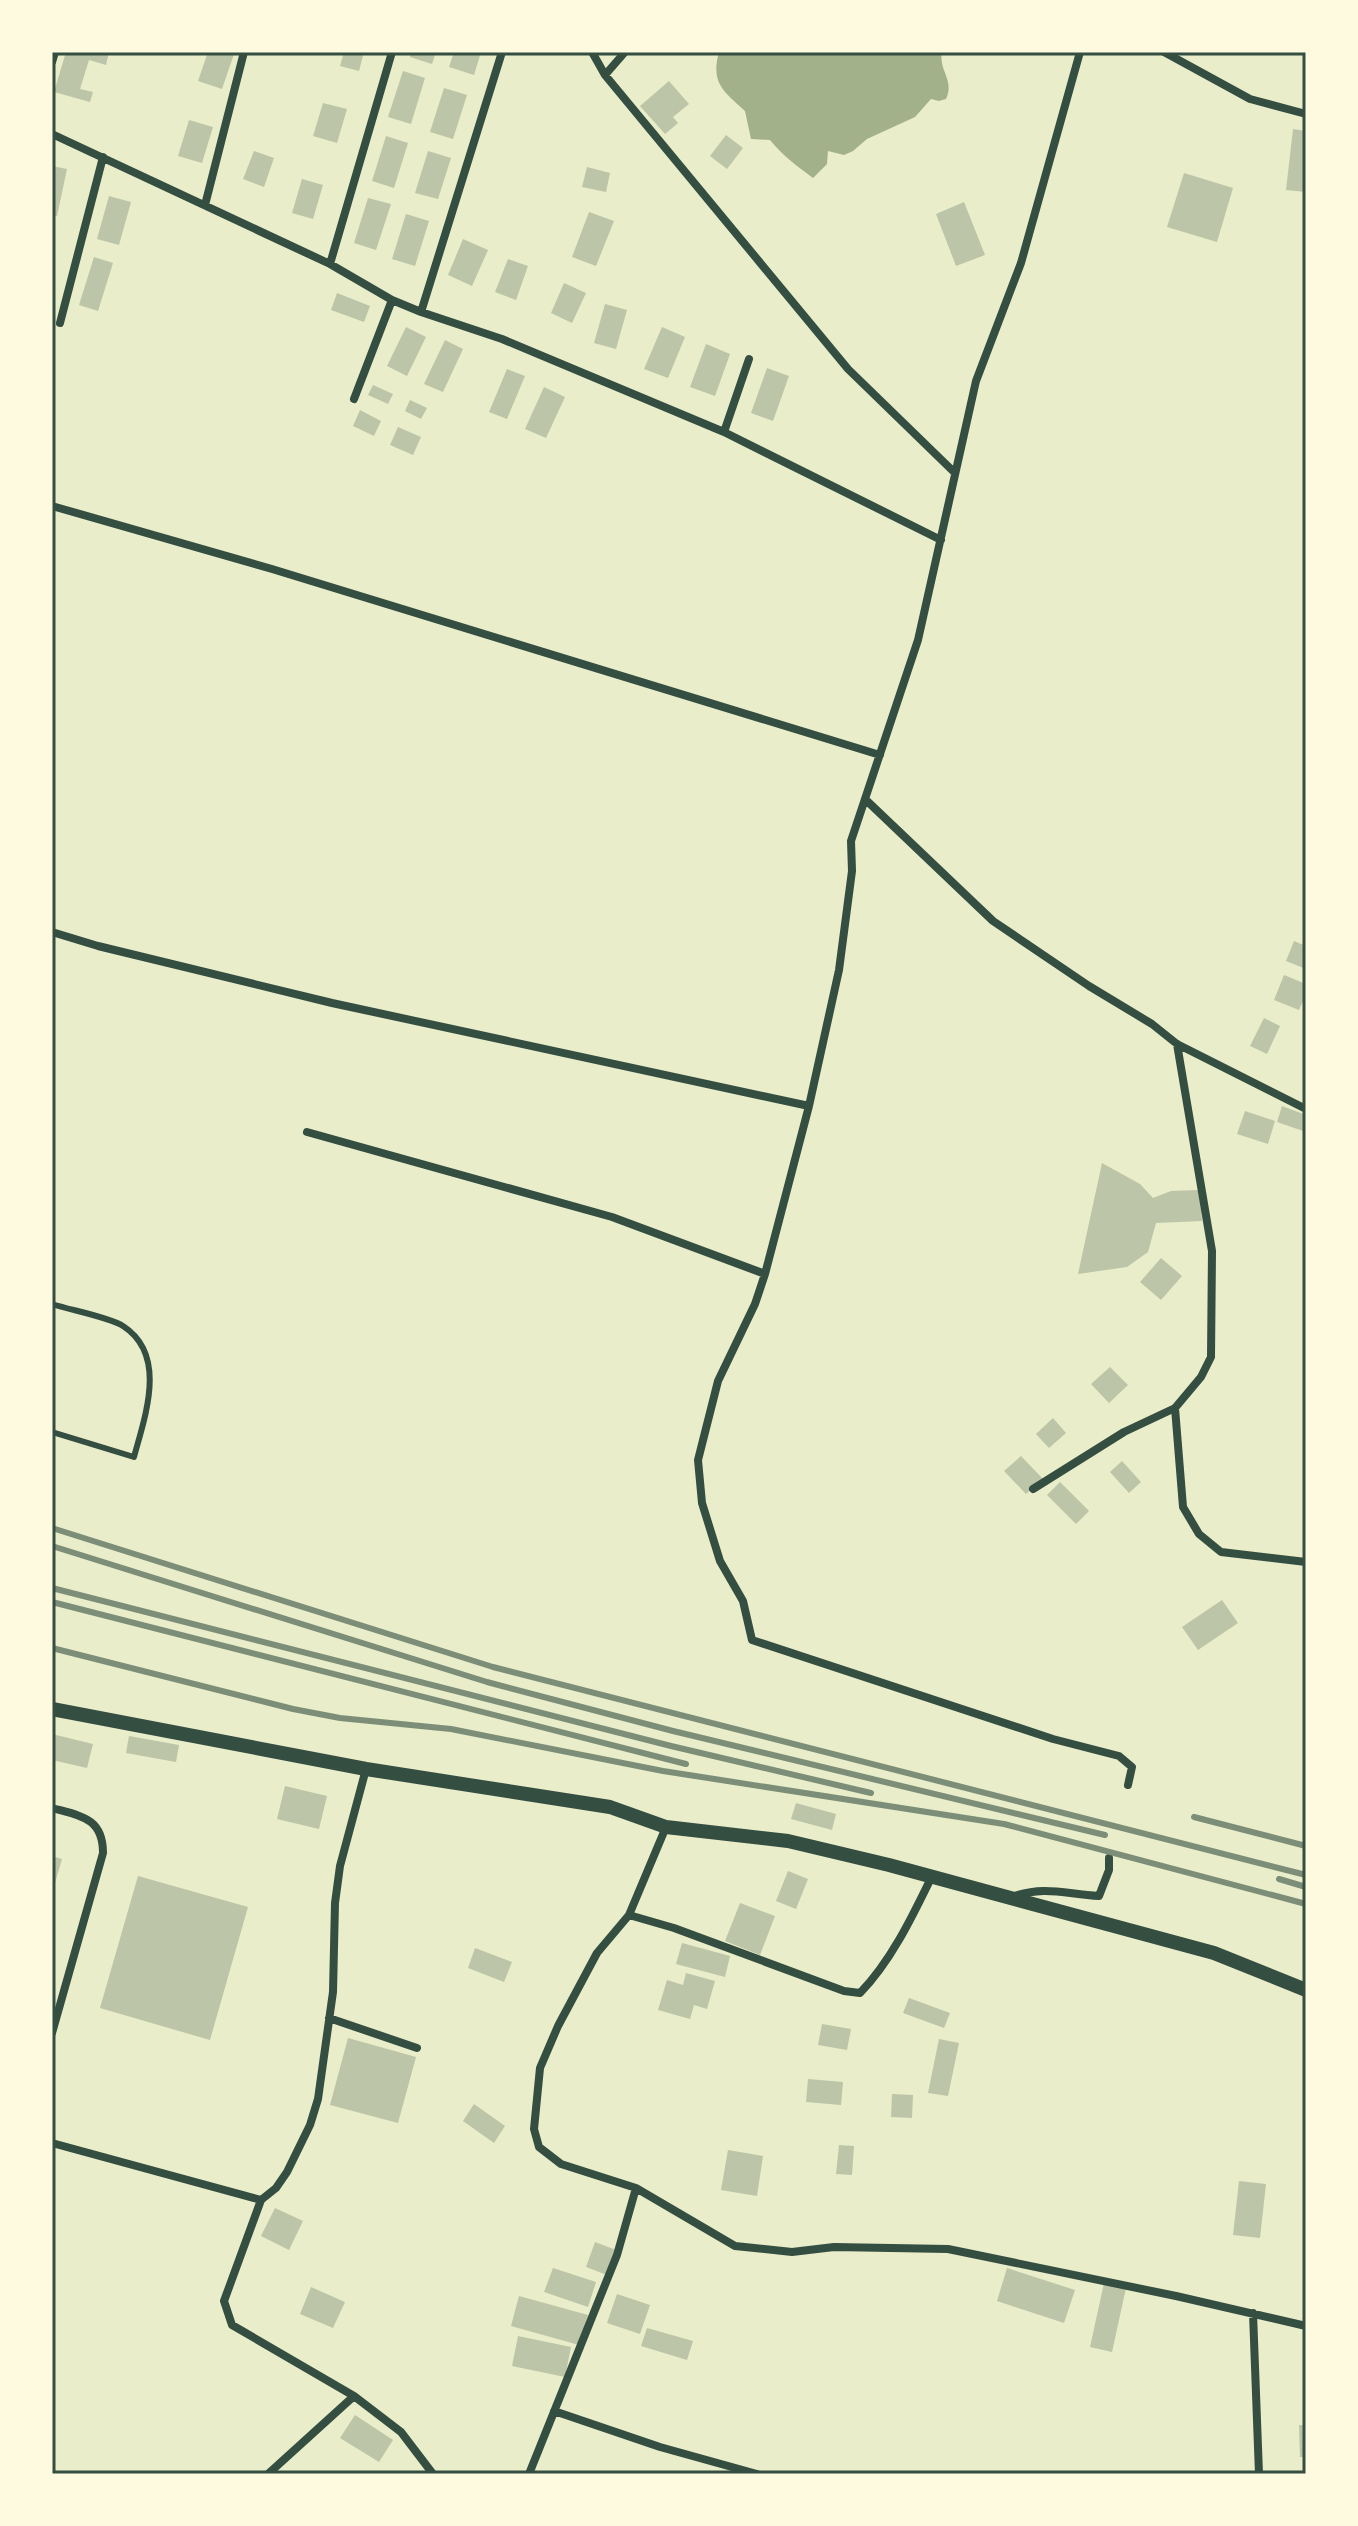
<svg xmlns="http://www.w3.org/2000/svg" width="1358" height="2526" font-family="Overpass,sans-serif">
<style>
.water{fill:#a3b18a}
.building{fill:#bcc5a7}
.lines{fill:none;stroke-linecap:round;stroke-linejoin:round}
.service{stroke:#344e41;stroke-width:6}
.minor{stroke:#344e41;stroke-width:8}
.tertiary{stroke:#344e41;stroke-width:14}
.rail{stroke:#7c8e77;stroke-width:6}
.neatline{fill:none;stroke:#344e41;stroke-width:3}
</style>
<rect width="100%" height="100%" fill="#e9edc9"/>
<!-- water -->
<path class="water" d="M719,52h223c-4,18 13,28 4,47l-7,2 -8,-2 -16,18 -48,22 -14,12 -9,4 -16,-4 -1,13 -14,14c-16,-12 -30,-22 -43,-38l-19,-1 -6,-28c-20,-19 -35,-27 -26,-59z"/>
<!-- building -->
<path class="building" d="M66,52h43l-3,13 -17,-5 -9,29 13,3 -3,10 -36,-10z
M208,52l26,2 -12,35 -24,-8z
M344,52h20l-5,19 -19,-5z
M411,52h25l-4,12 -22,-7z
M454,52h27l-7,23 -25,-8z
M403,71l22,7 -14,46 -23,-7z
M669,81l20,23 -16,13 5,6 -13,11 -25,-28z
M444,88l23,7 -14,44 -23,-7z
M323,103l24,6 -10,34 -24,-7z
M189,120l24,7 -11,36 -24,-7z
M1293,129l13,2v61l-20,-2z
M726,135l17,13 -16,21 -17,-13z
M386,136l22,7 -14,45 -22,-7z
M254,151l20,7 -10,29 -21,-8z
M428,151l23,7 -13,41 -23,-6z
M52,166l15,3 -10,47 -5,-1z
M587,167l23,6 -4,19 -24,-5z
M1184,173l49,15 -16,54 -50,-15z
M302,179l21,6 -10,34 -21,-6z
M109,196l22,6 -12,43 -22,-6z
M368,198l23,6 -15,46 -22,-7z
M964,202l21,53 -29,11 -20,-52z
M589,212l25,9 -18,45 -24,-9z
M406,214l23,7 -14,45 -23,-7z
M463,239l25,11 -16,36 -24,-11z
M94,257l19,6 -15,48 -19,-6z
M508,259l20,7 -12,34 -21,-8z
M564,283l22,10 -14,30 -21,-10z
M337,293l33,13 -6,16 -33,-12z
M605,304l22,6 -11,39 -22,-6z
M406,327l20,10 -19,39 -20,-10z
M662,327l23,10 -17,41 -24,-9z
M445,340l18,9 -20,43 -19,-8z
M706,344l24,10 -15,42 -25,-9z
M767,368l22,8 -16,45 -22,-8z
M507,369l18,7 -18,43 -18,-7z
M373,385l20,9 -5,10 -20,-9z
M544,387l21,10 -19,41 -21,-9z
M410,400l17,8 -6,11 -16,-8z
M360,410l21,11 -7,15 -21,-10z
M398,427l23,10 -8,18 -23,-10z
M1294,941l12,5v23l-20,-8z
M1284,975l22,9v10l-7,16 -25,-10z
M1264,1018l16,8 -13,28 -17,-8z
M1282,1106l24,9v17l-29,-10z
M1245,1111l30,10 -7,23 -31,-10z
M1102,1163l38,21 13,14 18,-7 28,-1 3,31 -46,2 -8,29 -21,15 -49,7z
M1161,1258l21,18 -21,24 -21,-18z
M1110,1367l18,18 -19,18 -18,-19z
M1053,1418l13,15 -17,15 -13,-14z
M1021,1456l22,23 -17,15 -22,-23z
M1122,1461l19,21 -12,11 -19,-21z
M1060,1482l29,29 -13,13 -29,-29z
M1222,1600l16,23 -40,27 -16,-23z
M52,1734l41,10 -6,24 -35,-8z
M129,1736l50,9 -3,17 -50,-9z
M285,1786l42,10 -8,33 -42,-10z
M796,1803l40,11 -4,16 -41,-11z
M52,1856l10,3 -7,24 -3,-1z
M788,1871l20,8 -12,30 -20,-8z
M138,1876l110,31 -38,133 -110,-32z
M740,1903l35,13 -15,39 -35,-14z
M682,1943l48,13 -5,21 -49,-13z
M475,1948l37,14 -8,20 -36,-14z
M686,1973l29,8 -8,28 -13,-4 -4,14 -32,-9 9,-30 16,5z
M909,1998l41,15 -6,15 -41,-15z
M822,2024l29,5 -4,21 -29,-5z
M348,2038l68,19 -18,66 -68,-18z
M939,2039l20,4 -11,53 -20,-3z
M808,2079l35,3 -2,23 -35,-3z
M892,2094l21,1 -1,23 -21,-1z
M474,2104l31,22 -11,17 -31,-22z
M839,2145l15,1 -2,29 -16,-1z
M728,2150l35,6 -6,40 -36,-6z
M1239,2181l27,3 -6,54 -27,-3z
M275,2208l28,13 -14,29 -28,-14z
M595,2242l21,8 -9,25 -21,-8z
M553,2268l43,14 -8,25 -44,-15z
M1007,2268l68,22 -11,33 -67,-22z
M1104,2283l22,5 -14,64 -22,-5z
M311,2287l34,15 -12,26 -33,-14z
M617,2294l33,11 -10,29 -33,-11z
M519,2296l69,19 -9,30 -68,-19z
M647,2328l46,13 -6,19 -46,-14z
M518,2336l53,11 -6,30 -53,-11z
M355,2415l38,25 -14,22 -39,-24z
M1299,2425h7v32h-6z"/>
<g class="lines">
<!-- service -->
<path class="service" d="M52,1304c18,6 57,13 71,22 45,29 22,90 11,131l-82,-25"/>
<!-- minor -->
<path class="minor" d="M592,52l13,23 243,294 107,104
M1080,52l-59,211 -45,118 -58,259 -67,201 1,30 -13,99 -30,136 -44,168 -10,30 -37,77 -20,79 4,43 18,58 23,40 9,39 301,99 66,17 13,11 -4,18
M1164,52l86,47 56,15
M52,62l3,-10
M605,75l20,-23
M52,134l278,130 62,36 29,12 81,27 222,93 217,108
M205,205l39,-153
M330,264l62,-212
M421,312l81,-260
M60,323l43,-166
M354,399l38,-99
M724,432l25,-73
M52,506l220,63 608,186
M866,800l127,121 96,65 63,38 25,20 129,65
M52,932l46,14 234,57 477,103
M307,1132l305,85 153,57
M1175,1408l8,99 16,27 22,18 85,10
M1033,1489l91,-57 51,-24 26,-31 10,-20 1,-106 -35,-207
M366,1769l-26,97 -5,37 -2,89 -15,107 -8,26 -23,47 -11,16 -15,12 -37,101 8,24 122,71 47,36 32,42
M52,1808c29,8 51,10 51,45l-51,180
M666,1827l-37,88 -32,38 -39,73 -18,42 -6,61 5,18 22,17 75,24 99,58 57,6 42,-5 114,2 228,47 130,30
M1011,1897c35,-12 53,-3 88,-1l10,-26v-12
M629,1915l45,13 170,63 16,2c31,-32 52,-76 71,-115
M329,2018l88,30
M52,2143l209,57
M1253,2313l6,161
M554,2411l106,36 97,27
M268,2474l86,-78
M529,2474l88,-219 19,-67"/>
<!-- tertiary -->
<path class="tertiary" d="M52,1709l314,60 244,38 56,20 122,14 101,24 325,88 92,37"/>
<!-- rail -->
<path class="rail" d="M52,1528l441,139 813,208
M52,1546l435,136 186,49 432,104
M52,1588l619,158 200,47
M52,1602l634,162
M52,1648l241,61 47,9 111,11 212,42 341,53 302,80
M1194,1817l112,29
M1279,1879l27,8"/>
</g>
<!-- border -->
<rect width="1358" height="2526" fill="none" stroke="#fefae0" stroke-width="108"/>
<rect x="54" y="54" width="1250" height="2418" class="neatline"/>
</svg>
